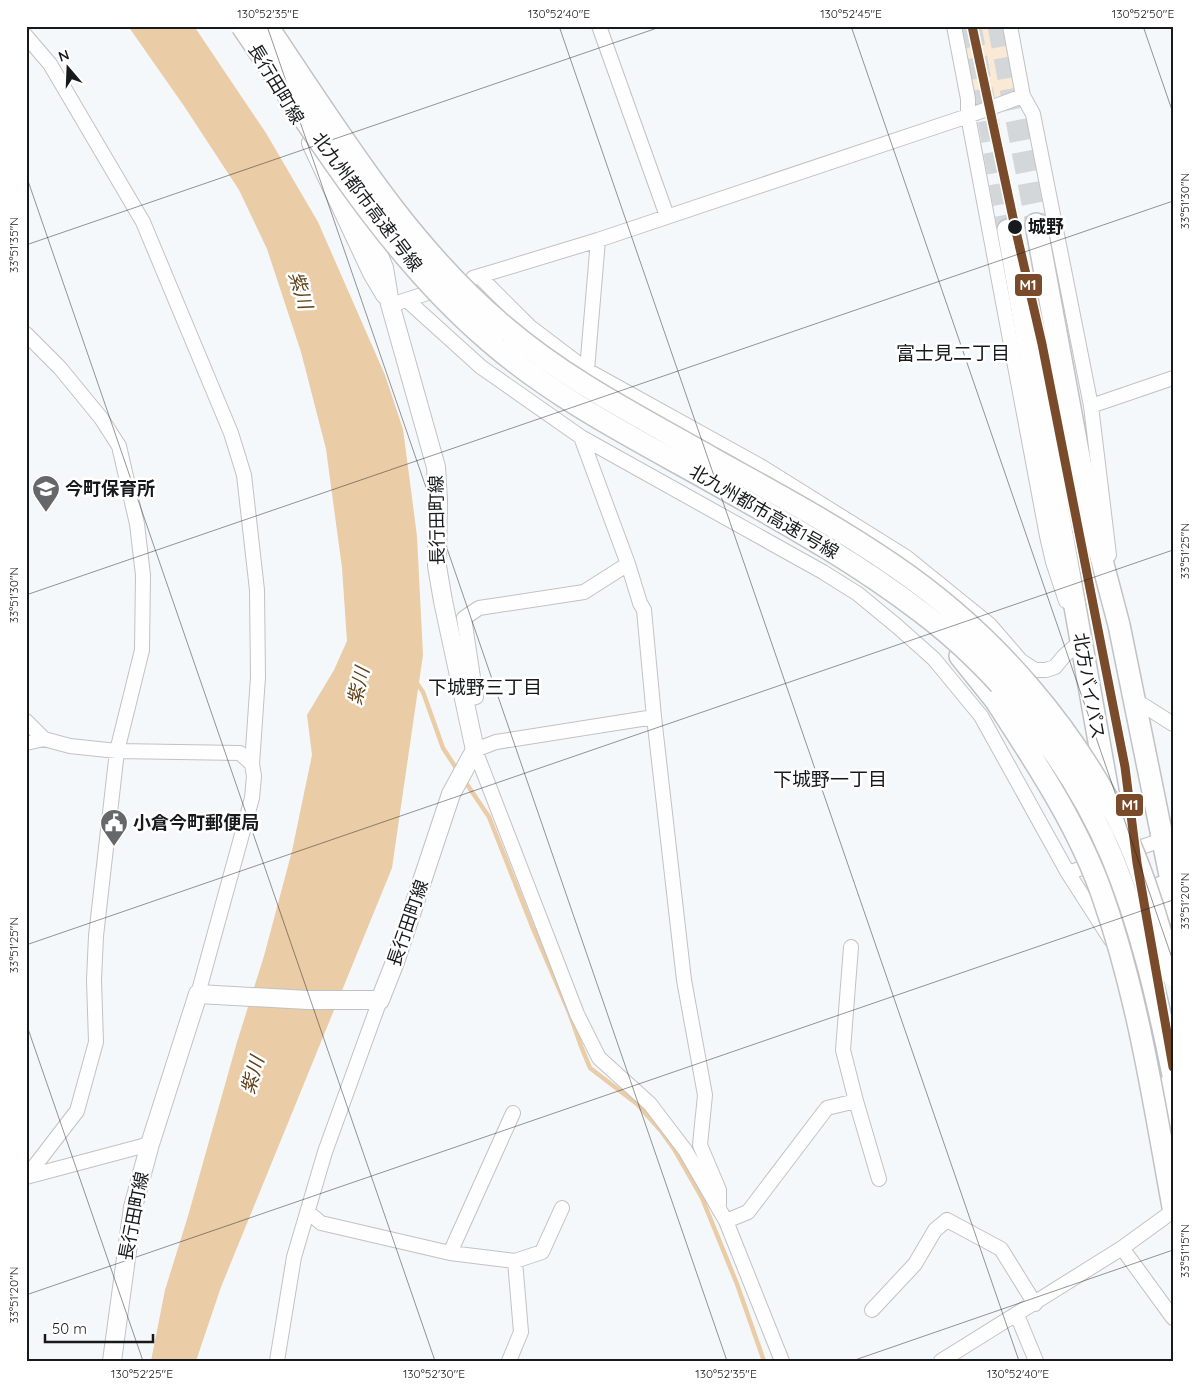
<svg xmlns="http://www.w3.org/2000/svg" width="1199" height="1387" font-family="Quicksand,'Noto Sans JP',sans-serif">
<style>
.green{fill:#fae9d5}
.water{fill:#eacca6}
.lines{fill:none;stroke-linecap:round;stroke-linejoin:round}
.stream{stroke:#eacca6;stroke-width:4.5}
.highway-tunnel{stroke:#d4d7d9;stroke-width:21;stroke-dasharray:21 11;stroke-linecap:butt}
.minor-casing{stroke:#c0c2c5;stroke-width:16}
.major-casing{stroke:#c0c2c5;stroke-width:20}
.highway-casing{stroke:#c0c2c5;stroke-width:24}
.minor{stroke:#fefefe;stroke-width:14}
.major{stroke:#fefefe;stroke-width:18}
.highway{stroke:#fefefe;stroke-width:21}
.highway-bridge-casing{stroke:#c0c2c5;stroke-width:24;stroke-linecap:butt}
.highway-bridge{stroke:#fefefe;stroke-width:21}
.metro-1-casing{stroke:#fff;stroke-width:12}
.metro-1{stroke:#7a4b2a;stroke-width:9}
.ticks{fill:none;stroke:#17191b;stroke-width:1;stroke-opacity:0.45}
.stop-dot{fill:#17191b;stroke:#fff;stroke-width:2}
.labels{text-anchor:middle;stroke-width:5;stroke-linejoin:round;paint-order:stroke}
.street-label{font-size:18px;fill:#17191b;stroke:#fff}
.stop-label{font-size:18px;font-weight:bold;fill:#17191b;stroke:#fff;text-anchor:start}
.poi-label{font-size:18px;font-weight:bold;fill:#17191b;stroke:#fff;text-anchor:start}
.water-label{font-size:19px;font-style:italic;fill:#604218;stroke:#fff}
.neighbourhood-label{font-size:19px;fill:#17191b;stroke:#fff}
.line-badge{stroke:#fff;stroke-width:2}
.badge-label{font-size:14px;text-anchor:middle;font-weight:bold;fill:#fff}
.neatline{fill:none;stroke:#17191b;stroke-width:2}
.ticks-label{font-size:12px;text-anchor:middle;fill:#17191b}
</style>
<rect width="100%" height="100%" fill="#f5f8fb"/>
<!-- green -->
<path class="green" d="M959,26h46l11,58 -3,6 -29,12h-5l-5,-4z"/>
<!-- water -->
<path class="water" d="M128,26h66l72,107 52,89 67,153 18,54 14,107 6,119 -31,213 -171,419 -25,74h-45l14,-71 23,-74 49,-174 27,-86 28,-105 20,-96 -5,-40 27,-45 13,-29 -5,-73 -16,-119 -25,-97 -34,-103 -28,-59 -55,-84z"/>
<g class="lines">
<!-- stream -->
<path class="stream" d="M416,682l7,10 20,56 15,23
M464,780l25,37 43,109 37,86 12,34 9,22 47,36 24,27 13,18 28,49 35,86 27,77"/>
<!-- highway-tunnel -->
<path class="highway-tunnel" d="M971,26l37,204
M998,26l38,198"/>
<defs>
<path id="minor" d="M599,26l68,190
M954,26l14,73v17l79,420 6,26 13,39
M1010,26l13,70 10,18 58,292 18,149
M26,36l24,28 93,158 88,211 13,42 13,115 1,87 -6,87
M479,276l50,50 58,44 175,97 144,90 84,68 31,36 14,9h11l9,-3 9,-11 16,-14 -2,-7
M473,278l125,-38 370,-124 55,-20
M408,301l73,66 100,70 242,135 35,22 40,33 36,32 47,57 87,157 43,67
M400,302l43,-14
M26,334l34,34 41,50 18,28 18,78 6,51 -1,75 -25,101 -21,185 -2,44 2,62 -19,69 -50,65
M587,370l11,-130
M1091,406l82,-28
M581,437l47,127 12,39 4,7 10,107 30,263 21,115 -5,50 19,45v15
M463,699l13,-2 -12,-79 15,-10 105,-16 44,-28
M1135,700l38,24
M654,717l-158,25 -21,8 102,264 22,44 51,46 35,46 41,71 56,140
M26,721l18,18 26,7 47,5 123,2 12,11 2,12 -2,22 -54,196
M26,743l18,-4
M1068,873l102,-36
M856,1101l23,78
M26,1177l124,-33
M308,1212l13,11 129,30 63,-140
M726,1221l22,-9 79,-104 29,-7 -13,-51 8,-103
M1122,1248l51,70
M450,1253l65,8 27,-9 20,-44
M872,1310l43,-46 20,-34 12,-10 54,29 34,55
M1017,1315l19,46
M277,1361l17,-104 31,-105 55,-152
M509,1361l12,-29 -6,-71
M941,1361l181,-113 51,-37"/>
<path id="major" d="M311,143l61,130 13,22
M112,1361l21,-154 17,-63 48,-150 110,6h72l15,-38 56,-168 24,-44 -32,-149 -6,-35 1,-66 -2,-33 -46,-163 -6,-36 -27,-66"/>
<path id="highway" d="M1036,224l53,287 30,114 54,265
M1008,230l114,641
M960,656l36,45
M1162,887l11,26
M1137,955l36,187"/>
</defs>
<!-- minor casing -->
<use href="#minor" class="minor-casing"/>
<!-- major casing -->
<use href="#major" class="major-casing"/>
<!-- highway casing -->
<use href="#highway" class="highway-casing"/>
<!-- minor -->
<use href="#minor" class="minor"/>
<!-- major -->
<use href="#major" class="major"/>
<!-- highway -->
<use href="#highway" class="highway"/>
<defs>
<path id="highway-bridge" d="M242,26c75,110 145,228 247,315 71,62 159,104 241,151 66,37 131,74 191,120 81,61 152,152 191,245 29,70 46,144 61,218
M267,26c72,106 139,219 239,302 62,53 136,90 206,130 61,34 123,67 181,107 100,68 185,165 235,275 19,43 32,90 45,135
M996,701c40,62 83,126 107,196 35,100 51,206 70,310"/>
</defs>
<!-- highway-bridge casing -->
<use href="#highway-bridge" class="highway-bridge-casing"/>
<!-- highway-bridge -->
<use href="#highway-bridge" class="highway-bridge"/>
<defs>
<path id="metro-1" d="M972,26l43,201 27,117 83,423 12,96 36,204"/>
</defs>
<!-- metro-1 casing -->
<use href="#metro-1" class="metro-1-casing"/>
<!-- metro-1 -->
<use href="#metro-1" class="metro-1"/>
</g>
<!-- ticks -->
<path class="ticks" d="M267,26l460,1335M559,26l460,1335M851,26l322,935M1143,26l30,87M26,175l409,1186M26,245l637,-219M26,595l1147,-394M26,945l1147,-395M26,1023l117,338M26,1295l1147,-395M852,1361l321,-111"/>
<!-- icons -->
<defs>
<symbol id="school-pin" viewBox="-11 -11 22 30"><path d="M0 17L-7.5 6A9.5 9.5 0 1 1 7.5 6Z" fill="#656769" stroke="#fff"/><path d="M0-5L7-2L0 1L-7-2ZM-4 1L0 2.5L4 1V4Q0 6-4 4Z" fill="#fff"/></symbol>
<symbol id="civic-pin" viewBox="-11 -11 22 30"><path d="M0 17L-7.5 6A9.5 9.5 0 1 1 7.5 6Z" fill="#656769" stroke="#fff"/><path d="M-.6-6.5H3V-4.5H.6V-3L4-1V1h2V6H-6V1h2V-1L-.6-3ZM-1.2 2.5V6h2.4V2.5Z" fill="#fff"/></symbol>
</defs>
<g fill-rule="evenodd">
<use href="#school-pin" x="30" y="473" width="32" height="43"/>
<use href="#civic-pin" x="98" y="807" width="32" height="43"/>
</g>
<!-- markers -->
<circle class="stop-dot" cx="1015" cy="227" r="8"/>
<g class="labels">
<!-- street labels -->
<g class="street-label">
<text transform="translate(276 84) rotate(59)" y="6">長行田町線</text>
<text transform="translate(367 202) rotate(53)" y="6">北九州都市高速1号線</text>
<text transform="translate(764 512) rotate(30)" y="6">北九州都市高速1号線</text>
<text transform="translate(437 520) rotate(-91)" y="6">長行田町線</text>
<text transform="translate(1089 686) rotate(80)" y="6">北方バイパス</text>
<text transform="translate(408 923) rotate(-71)" y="6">長行田町線</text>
<text transform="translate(134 1216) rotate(-79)" y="6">長行田町線</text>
</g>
<!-- stop labels -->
<g class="stop-label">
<text x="1028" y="233">城野</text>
</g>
<!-- poi labels -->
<g class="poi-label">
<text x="65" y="495">今町保育所</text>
<text x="133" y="829">小倉今町郵便局</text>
</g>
<!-- water labels -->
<g class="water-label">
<text transform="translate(301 290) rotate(73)" y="7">紫川</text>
<text transform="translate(358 686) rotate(-77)" y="7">紫川</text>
<text transform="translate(252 1075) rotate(-74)" y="7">紫川</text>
</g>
<!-- neighbourhood labels -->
<g class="neighbourhood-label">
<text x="953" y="360">富士見二丁目</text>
<text x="485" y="694">下城野三丁目</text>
<text x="830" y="786">下城野一丁目</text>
</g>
</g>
<g class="line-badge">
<rect x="1014" y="273" width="29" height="24" rx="5" fill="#7a4b2a"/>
<rect x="1115" y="793" width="29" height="24" rx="5" fill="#7a4b2a"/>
</g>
<g class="badge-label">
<text x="1028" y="290">M1</text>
<text x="1130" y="810">M1</text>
</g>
<!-- border -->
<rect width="1199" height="1387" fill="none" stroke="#ffffff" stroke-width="55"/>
<!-- north arrow -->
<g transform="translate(68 68) rotate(341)" stroke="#ffffff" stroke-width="4" paint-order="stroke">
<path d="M0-4L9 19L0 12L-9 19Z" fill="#17191b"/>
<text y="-8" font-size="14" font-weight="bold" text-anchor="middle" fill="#17191b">N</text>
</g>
<!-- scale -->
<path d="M45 1334v8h108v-8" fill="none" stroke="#17191b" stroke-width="2.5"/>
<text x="52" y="1334" font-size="15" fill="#17191b" stroke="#ffffff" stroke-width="4" paint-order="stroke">50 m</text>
<rect x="28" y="28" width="1144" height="1332" class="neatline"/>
<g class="ticks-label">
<text x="268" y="18">130°52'35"E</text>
<text x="559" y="18">130°52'40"E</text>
<text x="851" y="18">130°52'45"E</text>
<text x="1143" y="18">130°52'50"E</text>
<text transform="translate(1185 201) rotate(-90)" y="4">33°51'30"N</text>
<text transform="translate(14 245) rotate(-90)" y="4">33°51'35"N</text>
<text transform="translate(1185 551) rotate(-90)" y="4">33°51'25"N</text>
<text transform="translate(14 595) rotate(-90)" y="4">33°51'30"N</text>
<text transform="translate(1185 901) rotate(-90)" y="4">33°51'20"N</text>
<text transform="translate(14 945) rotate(-90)" y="4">33°51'25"N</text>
<text transform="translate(1185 1251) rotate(-90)" y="4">33°51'15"N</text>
<text transform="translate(14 1295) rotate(-90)" y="4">33°51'20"N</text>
<text x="142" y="1378">130°52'25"E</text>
<text x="434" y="1378">130°52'30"E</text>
<text x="726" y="1378">130°52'35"E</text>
<text x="1018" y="1378">130°52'40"E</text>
</g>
</svg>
